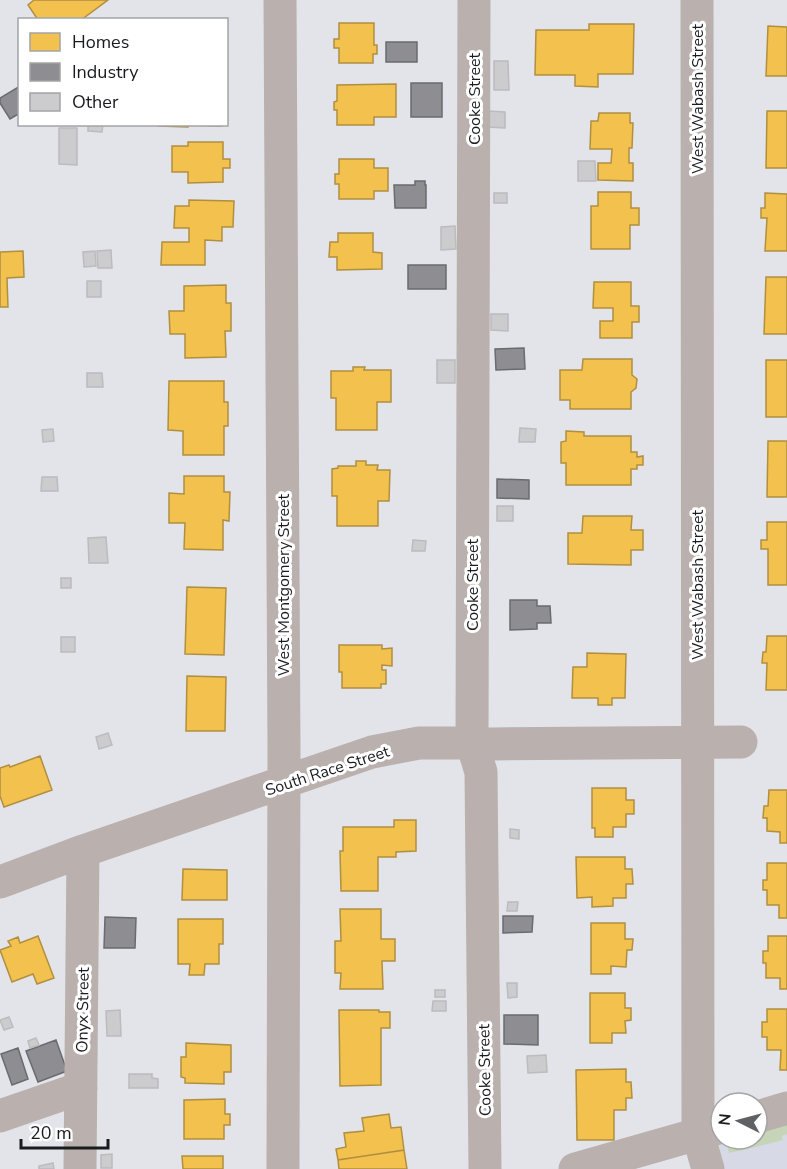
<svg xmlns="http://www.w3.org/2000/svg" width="787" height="1169" font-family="'Nunito Sans',sans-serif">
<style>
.built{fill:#d7dae6}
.green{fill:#c6d5b8}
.homes{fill:#f2c14e;stroke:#b18f40;stroke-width:1.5}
.industry{fill:#8d8d92;stroke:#6a6b6f;stroke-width:1.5}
.building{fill:#cccbce;stroke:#bcbbbe;stroke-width:1.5}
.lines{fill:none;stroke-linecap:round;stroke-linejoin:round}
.minor{stroke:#bab0ae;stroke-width:33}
.labels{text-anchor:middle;stroke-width:6;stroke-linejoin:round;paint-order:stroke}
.street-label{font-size:16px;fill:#1a1b1e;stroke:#fff}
</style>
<rect width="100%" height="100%" fill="#e3e4e9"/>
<!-- built -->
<path class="built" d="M787,1118v51h-65l-7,-24 6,-6h36z"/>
<!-- green -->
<path class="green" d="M787,1118v16l-5,2 1,4 -39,10 -15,3 -4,-14h32v-12z"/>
<!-- homes -->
<path class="homes" d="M34,0h74l-27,20h-43l-10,-15z
M339,23h35v22h3v9h-4v9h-34v-15h-5v-9h5z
M589,24h45l-1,50h-35v13l-23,-1v-11h-40l1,-45h53z
M768,26l19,1v49h-21z
M396,84v33h-22v8h-37v-15h-3v-8l3,-1v-16z
M767,111h20v57h-21z
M599,113h31v10h3l-1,25h-3v15h4v18l-35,-1v-17h13l1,-14h-22l1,-28h7z
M159,124h62v2l-33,-1v2l-29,-1z
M188,142h35v17h7v9h-7v14l-35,1v-11h-16v-26h16z
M339,159h35v9h14v23h-14v8h-35v-15h-4v-10h4z
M598,192h33v16h8v17h-9v24h-39v-43h7z
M765,193l22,1v57h-22l2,-33h-6v-10h4z
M189,200l45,1 -1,26h-11v14l-17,-1v25h-44l1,-23h27v-14h-15l1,-22h14z
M338,233h35v19l9,1v16l-45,1v-13h-8l1,-15h8z
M23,251l1,26 -17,1 1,29h-8v-55z
M766,277h21v57h-23z
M594,282h37v24h8v16h-7v16h-32v-17h13v-13h-20z
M226,285v18h5v28h-6l1,26 -41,1v-24h-15l-1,-23h15v-25z
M583,359h49v16l5,4 -1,9 -5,4v17h-61v-9h-10v-30h22z
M766,360h21v57h-21z
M353,367h12l-1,3h27v32h-14v28h-41v-32h-5v-27h22z
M169,381h55v21h4v24h-4v29h-41v-24l-15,-1z
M566,431l18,1v4h47v16h6v5l6,-1v9h-6v4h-6v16h-65v-22h-5v-21l5,-1z
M768,441h19v56h-20z
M356,461h10v4h12l-1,5h13l-1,31h-11v25h-41v-30h-5v-27l6,-1v-2h18z
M184,476h40v16h6l-1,29 -6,-1v30l-39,-1 1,-26h-16v-30l15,1z
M583,516h49l-1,14h12v20h-12v15l-63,-1v-31h14z
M767,522h20v63h-19v-36h-7v-9h6z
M187,587l39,1 -2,67 -39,-1z
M767,636h20v54h-21l1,-27h-5l1,-11h3z
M339,645h43v4l10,-1v18l-10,-1v5h4v14h-5v4h-39v-16h-3z
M587,653l39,1 -1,44h-13v7h-14v-7h-26l1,-31h14z
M187,676l39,1 -1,54h-39z
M40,756l12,34 -48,17 -4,-11v-28l9,-3 1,2z
M592,788h34v12h8v14h-8v13h-13v10h-18v-9h-3z
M769,790h18v53h-7v-11l-13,-1v-13h-4l1,-12h4z
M394,820h22v31l-20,1v5h-18v34h-37l-1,-40h3v-24h51z
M576,857h49v12h7l1,15h-7v14h-13v8l-21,1v-10l-15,1z
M767,863h20v55h-8v-13h-12v-15h-4v-10h4z
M183,869l44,1v30h-45z
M340,909h41v30h14v22h-13l1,28h-43l1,-16h-6v-32h6z
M178,919h45v25h-4v20h-14l-1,11h-15l1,-11h-12z
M591,923h34v16h8l-1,11h-5l-1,17 -15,-1v8h-20z
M38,936l16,42 -17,6 -4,-10 -21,8 -12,-32 11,-4 -3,-5 10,-4 2,6z
M768,936h19v53h-7v-11h-14v-15h-3v-12h5z
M590,993h35v15h6v12l-6,1 1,12h-14v10h-22z
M767,1009h20v61h-7l1,-20h-14v-13h-5v-15h5z
M339,1010h40v2h11v16h-9v57l-41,1z
M186,1043l45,2v27h-7v12l-39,-1v-5l-4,-1v-20h5z
M626,1069v13h5l1,16h-6v12h-12v30h-37l-1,-70z
M225,1099v15h5v11h-6v14h-40v-39z
M389,1114l2,14 10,-1 3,23 -66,10 -2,-11 10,-2 -2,-14 20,-2 -2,-13z
M404,1150l3,19h-68l-1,-9z
M182,1156h41v13h-40z"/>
<!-- industry -->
<path class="industry" d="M386,42h31v20h-31z
M411,83h31v34h-31z
M20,86v27l-10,6 -10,-16v-5z
M415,181h10v4h1v23h-31l-1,-23h21z
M408,265h38v24h-38z
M524,348l1,21 -29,1 -1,-21z
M497,479l32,1v19l-32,-1z
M510,600h27v6h13l1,17h-14v6l-27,1z
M503,916h30l-1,16 -29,1z
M105,917l31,1 -1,30h-31z
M504,1015h34v30l-34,-1z
M56,1040l11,31 -29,11 -12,-31z
M18,1048l10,31 -16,6 -11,-31z"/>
<!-- building -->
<path class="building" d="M494,61h14l1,29h-15z
M488,111l17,1v16l-18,-1z
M88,124h15l-1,8 -14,-1z
M59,128h18v37l-18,-1z
M578,161h17l1,20h-18z
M494,193h13v10h-13z
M455,226l1,23 -15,1v-23z
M111,250l1,18h-14l-1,-17z
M95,251l1,15 -12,1 -1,-15z
M87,281h14v16h-14z
M491,314h17v17l-17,-1z
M437,360h18v23h-18z
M87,373h15l1,14h-16z
M520,428l16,1 -1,13h-16z
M53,429l1,12 -11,1 -1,-12z
M42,477h15l1,14h-17z
M497,506h16v15h-16z
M106,537l2,26h-19l-1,-25z
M413,540l13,1 -1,10h-13z
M61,578h10v10h-10z
M61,637h14v15h-14z
M108,733l4,12 -13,4 -3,-12z
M510,829l9,1v9l-9,-1z
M508,902h10l-1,9h-10z
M507,983h10v14l-9,1z
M435,990h10v7h-10z
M433,1001h13v10h-14z
M120,1010l1,26h-14l-1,-25z
M9,1017l4,10 -9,3 -4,-10z
M36,1038l3,7 -9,3 -2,-7z
M546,1055l1,17 -19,1 -1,-17z
M129,1074h23v4l6,1v9h-29z
M112,1154v14h-11v-13z
M53,1163l1,6h-15v-3z"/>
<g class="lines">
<!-- minor -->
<path class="minor" d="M280,0l4,751 -1,418
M474,0l-2,743 9,29 4,397
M697,0l1,1134 10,35
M0,882l83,-31 289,-99 47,-9h53l20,1 249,-2
M0,1116l81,-28
M757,1117l30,-9
M80,1169l3,-318
M575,1169l144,-41"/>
</g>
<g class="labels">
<!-- street labels -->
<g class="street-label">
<text transform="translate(474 99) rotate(-90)" y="6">Cooke Street</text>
<text transform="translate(697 99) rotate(-90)" y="6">West Wabash Street</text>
<text transform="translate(283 585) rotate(-90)" y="6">West Montgomery Street</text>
<text transform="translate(472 585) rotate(-90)" y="6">Cooke Street</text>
<text transform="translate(697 585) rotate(-90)" y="6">West Wabash Street</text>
<text transform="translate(327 770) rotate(-18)" y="6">South Race Street</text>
<text transform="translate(82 1010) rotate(-89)" y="6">Onyx Street</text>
<text transform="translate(484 1070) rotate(-91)" y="6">Cooke Street</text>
</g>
</g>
<!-- legend -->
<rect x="18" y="18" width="210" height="108" fill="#ffffff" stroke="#a3a4a5" stroke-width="1.5"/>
<rect x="30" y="33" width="30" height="18" fill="#f2c14e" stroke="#a3a4a5" stroke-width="1.5"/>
<text x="72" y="48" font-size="18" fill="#1a1b1e">Homes</text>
<rect x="30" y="63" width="30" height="18" fill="#8d8d92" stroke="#a3a4a5" stroke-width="1.5"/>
<text x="72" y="78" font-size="18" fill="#1a1b1e">Industry</text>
<rect x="30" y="93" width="30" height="18" fill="#cccbce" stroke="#a3a4a5" stroke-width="1.5"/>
<text x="72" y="108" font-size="18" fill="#1a1b1e">Other</text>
<!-- north arrow -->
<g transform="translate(739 1121) rotate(276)"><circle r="28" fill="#ffffff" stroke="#a3a4a5" stroke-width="1.5"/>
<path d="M0-4.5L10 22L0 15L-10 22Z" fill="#606165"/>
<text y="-9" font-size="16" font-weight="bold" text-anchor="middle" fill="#1a1b1e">N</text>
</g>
<!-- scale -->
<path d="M21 1139v9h87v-9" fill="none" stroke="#1a1b1e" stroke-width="3"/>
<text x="30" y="1139" font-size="18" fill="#1a1b1e" stroke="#ffffff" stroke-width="4.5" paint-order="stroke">20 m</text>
</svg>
